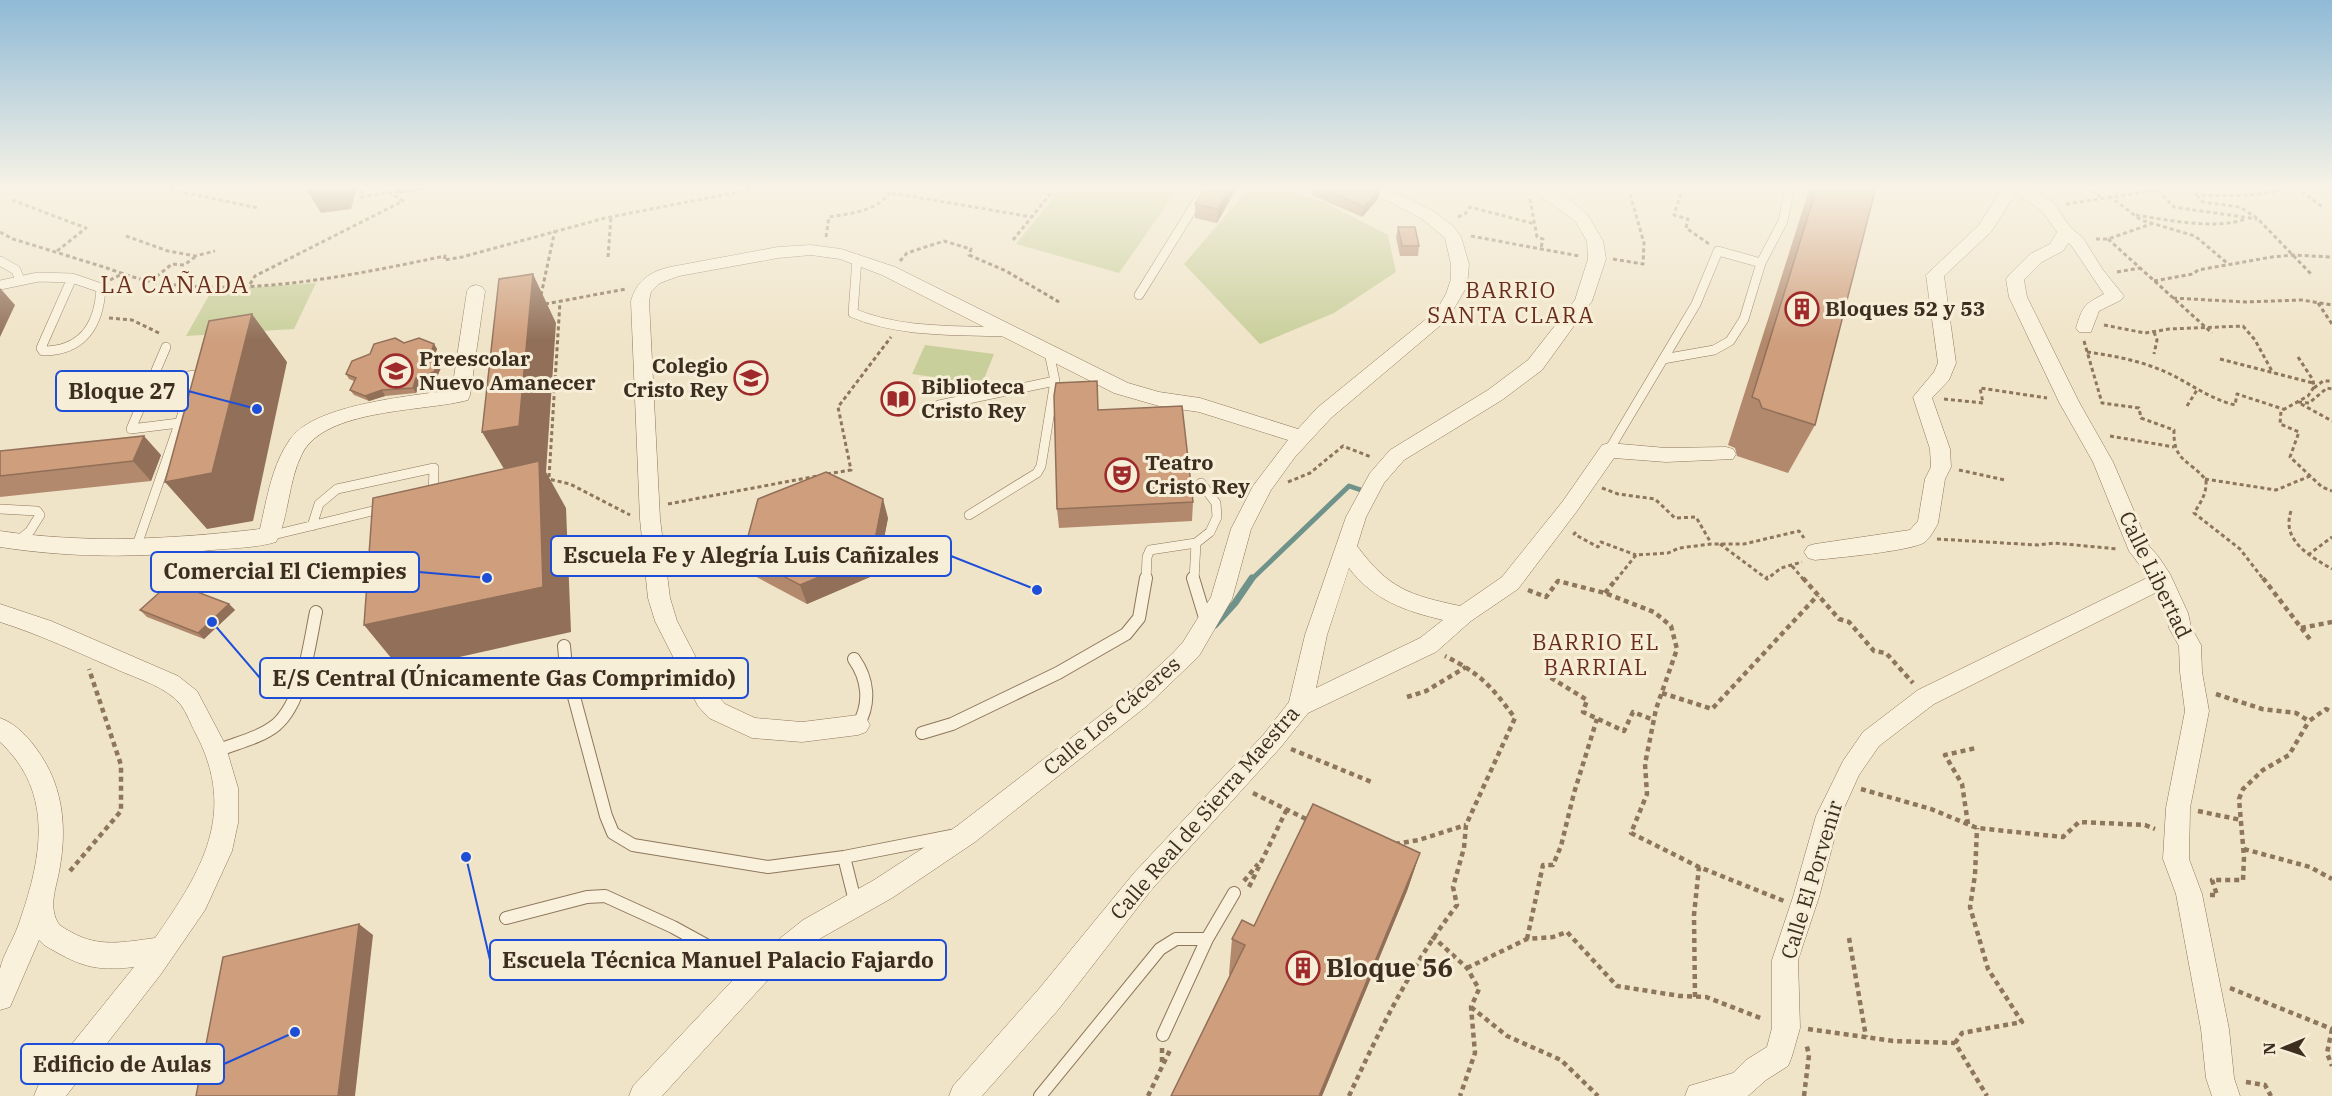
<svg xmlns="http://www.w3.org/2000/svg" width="2332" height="1096" font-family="'IBM Plex Serif',serif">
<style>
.green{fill:#c9cf9b}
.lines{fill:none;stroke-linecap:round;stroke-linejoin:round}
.stream-far1{stroke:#6f938a;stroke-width:5}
.stream{stroke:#6f938a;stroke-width:7}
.lane-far1-casing{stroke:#8d765c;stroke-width:10}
.lane-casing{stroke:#8d765c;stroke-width:14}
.street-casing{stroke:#8d765c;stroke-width:1}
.path-far1{stroke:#8d765c;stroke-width:3;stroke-dasharray:4 3;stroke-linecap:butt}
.path{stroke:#8d765c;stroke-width:4.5;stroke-dasharray:5 4;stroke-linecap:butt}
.lane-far1{stroke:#faf1dc;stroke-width:9}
.lane{stroke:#faf1dc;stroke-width:12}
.street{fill:#faf1dc;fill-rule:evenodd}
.wall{fill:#b2896c}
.shaded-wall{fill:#916f58}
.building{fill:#cf9f7d;stroke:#916f58;stroke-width:1.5}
.labels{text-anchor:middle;stroke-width:6;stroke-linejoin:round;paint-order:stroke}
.poi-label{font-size:21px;font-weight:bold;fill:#3d2e20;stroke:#f7eed8;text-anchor:start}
.street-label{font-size:21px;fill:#3d2e20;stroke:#f7eed8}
.neighbourhood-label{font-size:22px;letter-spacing:1.5px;fill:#6b2e1e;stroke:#f7eed8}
.quarter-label{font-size:24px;letter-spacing:1.5px;fill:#6b2e1e;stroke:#f7eed8}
.near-poi-label{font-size:26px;font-weight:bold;fill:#3d2e20;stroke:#f7eed8;text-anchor:start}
.leader{fill:none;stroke:#1d4ed8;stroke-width:2}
.callout-dot{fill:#1d4ed8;stroke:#f7eed8;stroke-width:2}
.callout{fill:#f7eed8;stroke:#1d4ed8;stroke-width:2}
.callout-label{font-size:22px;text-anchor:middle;font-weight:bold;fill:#3d2e20}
</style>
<rect width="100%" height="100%" fill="#f0e4c8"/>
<!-- green -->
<path class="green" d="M1062,187h117l-60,86 -103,-29z
M1250,187h28l50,17 60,31 8,37 -62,41 -74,31 -76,-80z
M316,283l-22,46 -108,7 26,-46z
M925,345l69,9 -12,30 -70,-10z"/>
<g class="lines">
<!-- stream-far1 -->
<path class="stream-far1" d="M1251,580l98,-94 18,6"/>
<!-- stream -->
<path class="stream" d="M1215,625l20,-22 17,-25"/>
<defs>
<path id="lane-far1" d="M857,259l-4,54c47,20 103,17 153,19
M0,261l16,9 4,10
M72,278l29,10c-2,37 -18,63 -58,63l-2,-3z
M0,285l38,-8 34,1
M1139,295l67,-108
M166,347l-35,82 48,-6
M1663,359l51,-9 16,-9 14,-22 17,-56 22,-42 7,-34
M939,405l116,-24
M1609,450l87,-146 22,-53 43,12
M0,509l37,2 3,4 -10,16 -13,11
M969,515l68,-42 4,-7 14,-85 -6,-29
M312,526l7,-22 18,-15 97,-21 -1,28
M269,536l116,-28
M136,548l60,-173 -44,5
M1146,580l1,-23 3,-7 46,-7 14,-11 7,-15 -1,-14 -15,-20
M1194,580l2,-37"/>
<path id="lane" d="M1193,578l13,43
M564,646l2,21 40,149 7,17 20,12 135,22 76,-10 107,-21
M854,659c14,20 17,44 4,66
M922,733l30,-9 106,-51 68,-39 13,-16 7,-40
M217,751c19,-8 43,-13 59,-26 27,-23 33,-80 40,-113
M844,857l12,48
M506,918l81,-21 18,-1 68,31 84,46
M1163,1035l44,-96 27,-46
M1040,1096l120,-147 16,-10h31"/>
<path id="street" d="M1360,187h23l50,24 20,15 8,11 8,27 -2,22 -19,33 -117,99 -36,39 -24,33 -20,39 -19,70 -33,57 -51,49 -173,137 -83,56 -71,40 -55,44 -104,114h-33l4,-10 115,-122 55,-44 71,-40 83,-54 175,-135 41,-38 10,-11 28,-45 20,-68 22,-43 35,-46 -89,-28 -40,-6 -45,-13 -232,-118 -42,-16 -29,-4 -33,3 -99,18 -19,7 -9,9 -2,9 11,218 10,79 7,23 37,71 11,12 30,14 47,4 56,-7 8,3 4,7 -4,7 -8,3 -56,7 -50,-4 -43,-20 -11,-12 -43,-85 -7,-23 -8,-79 -9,-218c6,-21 19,-29 39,-34l108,-20 33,-2 30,4 54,18 233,116 31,9 41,6 98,31 19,-21 119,-97 10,-17 5,-15v-15l-6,-26 -24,-20z
M1528,187h20l21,12 18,15 16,27 3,18 -14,42 -50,69 -40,30 -98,60 -20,23 -18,34 -9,29c32,43 52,49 103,60l42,-29 61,-76 39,-56 7,-2 57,5 60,-1 7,2 3,5 -3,5 -67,3 -52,-4 -37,53 -59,78 -47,32 -35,31 -128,61 -28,35 -128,141 -94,121 -76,86h-33l4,-10 85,-96 96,-117 130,-139 25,-32 16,-67 41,-118 24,-44 20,-23 98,-60 40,-30 47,-60 13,-41 -1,-18 -12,-20zM1349,568c24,32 56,43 94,52l-23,18 -104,50 11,-53z
M2003,187h27l23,15 18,26 12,10 20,32 21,26 -3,4 -22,11 -8,21h-12l-3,-4c7,-22 7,-23 28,-34l-33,-49 -3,-2 -5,8 -21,11 -18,18 3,17 52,105 34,60 36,84 9,10 12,18 18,39 3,14 10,18 1,27 7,39 -19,97 -1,51 13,35 27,135 5,49 6,18h-28l-6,-18 -5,-49 -25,-135 -13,-35 3,-51 19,-97 -5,-39 -1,-26 -10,-18 -3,-15 -9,-21 -223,112 -55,42 -20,29 -19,42 -21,80 -21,63 2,68 -8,28 -4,10 -22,14 -18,16h-63l4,-10 44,-13 13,-13 21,-13 5,-19v-68l21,-63 23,-81 27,-55 20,-29 55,-42 231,-113 -20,-26 -36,-89 -34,-60 -50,-105 -3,-18 3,-4 21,-21 20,-10 7,-12 -16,-22 -25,-17 -25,39 -47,44 12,87 -7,17 -17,18 18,51 1,18 -6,12 -7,44c-3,6 -8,15 -13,19 -12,9 -91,16 -110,18l-7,-2 -4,-6 4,-6 7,-2 95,-14 8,-9 7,-42 6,-12 -1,-18 -17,-52 21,-25 4,-9 -12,-88 53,-50z
M476,285l6,2 3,4 -15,104 -2,5c-44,12 -143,8 -166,54 -14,27 -13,64 -26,88 -20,6 -43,6 -64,8 -71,8 -141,8 -212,-3v-16c87,13 173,8 260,-2 7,-31 12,-65 31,-91 25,-34 121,-42 161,-48l15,-99 3,-4z
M0,604l51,17 127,55 19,15 28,53 13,44v35l-6,28 -27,59 -44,64 -95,122h-32l4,-10 96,-119c-41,5 -56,-2 -90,-22l-5,-5 -29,67 -10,3c0,-12 0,-29 0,-41 3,-14 13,-29 18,-43 23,-65 38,-132 -18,-184v-24c17,6 30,21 40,36 24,35 27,77 19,118 -3,16 -10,33 -2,49 2,5 9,8 14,11 28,16 53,10 84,6 46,-66 83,-124 41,-204 -5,-9 -9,-21 -15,-29 -14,-18 -43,-26 -63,-35 -39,-17 -77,-35 -118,-48z"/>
</defs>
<!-- lane-far1 casing -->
<use href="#lane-far1" class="lane-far1-casing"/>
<!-- lane casing -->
<use href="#lane" class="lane-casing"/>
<!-- street casing -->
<use href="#street" class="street-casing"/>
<!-- path-far1 -->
<path class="path-far1" d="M157,187l102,21
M1683,187l-9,28 14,4 -2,9 23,16
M2086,187l15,10
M2192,187l5,8c32,1 62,2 93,-8
M2296,187l28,21
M2158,190l16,17 83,12
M892,193l140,24
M2197,195l6,7 37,5 18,12 54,56
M2109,196l32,24 54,16 32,27
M1530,199l7,38 6,2 -2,9
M12,200l74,28 -29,23
M2066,204l92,-14 -1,-3
M2136,215c31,5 80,15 109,4
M1458,217l7,-3 5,-7 65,17
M0,232l13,7c30,9 61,19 91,28 20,7 41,15 62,17 94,11 187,-9 279,-28l-1,4 18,-3 143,-39 159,-31
M126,236l42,15 27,5 20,-5
M1471,236l108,20
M826,237l3,-20c24,-4 52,-6 64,-30
M2096,239h12l43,-15
M2108,239l104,94
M1013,240l43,-53
M608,257l3,-41
M1613,259l30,5 1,-21 -16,-56
M900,261l7,-8 37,-12 27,8 -2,6 37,16 53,31
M2117,272l23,-4
M110,280l14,-7
M151,281l21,-17 12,1 11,-8
M2154,281l39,-7 5,-4 74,-13 21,-2 39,2
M250,284l5,-8 148,-75 -14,-9 -28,5 2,-10
M541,295l14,-65
M2173,298l73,4 56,-2 30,5
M2318,303l14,21
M545,304l81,-15
M109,318l23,2 29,14
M2104,325l41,8 24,-4 74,-3 12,14 18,33
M2154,332l3,8 -3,14
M2084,341l18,62 37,5 2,10 33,12c-1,32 15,29 32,50 1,13 -5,22 -12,33l46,36 24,31
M2087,352c28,4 55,9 81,21 23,11 42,26 67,32l2,-11 46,15
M2298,357l15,23 1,7 -6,9 -27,15 -1,13 19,8 -9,25 32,30 10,4
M2220,359l93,24
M2314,388l9,-7h9
M1944,399l39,4 -3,-15 67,10
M2298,402l11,1 18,-15 5,1
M2301,404l31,17
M2187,406l10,-16
M2110,436l64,11
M1959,470l46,10
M827,474l24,-4 -13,-63 53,-70
M549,477l11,-175
M544,478l26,6 60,31
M2205,479l71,11 34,-14
M1288,482l22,-9 33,-27 28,11
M1602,488l16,6 37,5 20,19 21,-1 15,26
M668,504l149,-28
M2291,511c-10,30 19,45 41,58
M1576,532l-2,2 24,13 3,-5 35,13
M1937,539l101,6 16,-2 64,6
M1720,544l47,35 14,-11 21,-6
M2308,555l24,-18
M1792,566l12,14
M1616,580l20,-25 32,-2 11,-5 32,-4h33l55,-13 5,7"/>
<!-- path -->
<path class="path" d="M1766,578h2
M1803,578l36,41 10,3 25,29 12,2 27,30
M2263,578l49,64
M1528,590l18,7 12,-16 47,12 49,19 17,14 6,23 -21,60 -11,55 2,30 -16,39 68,34 85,34
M1605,593l12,-15
M2301,628l31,-6
M1543,673l44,27 -4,12 41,19 9,-19 21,8
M1662,693l50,16 106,-114
M2216,694l46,15 34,4 13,8 17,-12 6,3
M1407,697l19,-6 40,-24
M1291,749l83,34
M1861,789l70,20 46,19 86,9 16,-15 66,3 10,4
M1253,793l55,27
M2198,811l43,9
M1968,824l-6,-40 -17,-29 31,-7
M1395,844l24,-4 47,-15
M2244,849l66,18 22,12
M70,871l51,-60v-46l-32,-96
M1244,881l14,-17
M1249,887l38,-78
M2210,895h7l-5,-15h31l1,-23 -5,-58 4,-10 20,-19 26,-15 20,-34
M1432,936l35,32 12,21 -8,18 4,46 -15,43
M1849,938l17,99
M1527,939l16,-74h10l8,-19 13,-53 23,-74
M1467,968l60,-29 26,-2 14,-5 50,54 63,10 26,1 57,22
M2230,988l102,41
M1695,997l-1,-82 5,-48
M1471,1007l36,29 54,24 37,36
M1808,1029l85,12 62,2 32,53
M2332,1029l-5,24 5,13
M1955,1043l7,-10 60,-11 -34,-53 -18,-62 5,-32 2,-47
M1162,1048v17
M2246,1082l19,3 6,11
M1148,1096l23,-48
M1349,1096c31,-67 63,-132 108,-191l-4,-18 11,-39 2,-23 49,-107c-24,-32 -34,-44 -70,-62
M1804,1096l5,-41 -3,-12"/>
<!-- lane-far1 -->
<use href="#lane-far1" class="lane-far1"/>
<!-- lane -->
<use href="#lane" class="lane"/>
<!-- street -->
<use href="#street" class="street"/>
</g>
<!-- wall -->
<path class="wall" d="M1237,187l-20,36 -22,-5v-14z
M1313,187h63l4,2 -2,10 -16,18 -50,-22z
M1810,187h66l-61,238 -27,48 -51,-17 -2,-8 -7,-3z
M1398,227l21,19 -1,10h-18l-4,-19z
M404,343l30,1 3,5 -3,7 6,2 3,5 -6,14 -17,7 -4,9 -31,3 -16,5 -15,-6 -4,-5 4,-9 -5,-2 -3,-5z
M1098,410l95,92 -1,19 -133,7 -2,-19z
M0,451l161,4 -10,26 -151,16z
M888,518l-11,56 -70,30 -56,-30 -8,-19z
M229,604l6,6 -31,29 -57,-22 -7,-7z
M1420,853l-13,38 -85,205h-151l59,-121 -1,-1 3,-35 22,-13z"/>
<!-- shaded-wall -->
<path class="shaded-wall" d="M305,187h52l-6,22 -30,4z
M393,187h49l-46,7z
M1230,187h7l-20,36 1,-14z
M1380,189l-2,10 -16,18 2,-10z
M533,274l23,49 -10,149 20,36 5,124 -170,38 -37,-45 146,-146 -28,-47z
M0,288l15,17 -15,32z
M252,314l35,48 -34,159 -46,8 -42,-47z
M434,344l3,5 -4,11 -3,-5z
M440,358l3,5 -6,14 -17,7 -4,9 -3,-5 3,-10z
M382,390l3,6 -16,5 -4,-5z
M144,436l17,19 -10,26 -18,-20z
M883,499l5,19 -11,56 -70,30 -7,-19z
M229,604l6,6 -31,29 -6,-6z
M1420,853l-13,38 -85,205h-3z
M359,924l14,11 -18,161h-17z"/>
<!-- building -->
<path class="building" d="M1206,187h24l-12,22 -23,-5z
M1320,187h56l4,2 -16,18z
M1817,187h59l-61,238 -53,-17 -3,-8 -7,-3z
M1398,227h17l4,19h-17z
M533,274l-14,152 -37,6 17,-153z
M252,314l-40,159 -47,9 44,-161z
M395,338l9,5 15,-5 15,6 -4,11 10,3 -6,14 -18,6 -3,10 -31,2 -17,6 -15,-6 6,-12 -10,-4 6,-13 18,-7 4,-10z
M1097,381l1,29 84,-4 11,96 -136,7 -3,-113 2,-13z
M144,436l-11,25 -133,15v-25z
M539,461l4,126 -179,38 9,-127z
M826,472l57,27 -11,56 -72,30 -57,-30 15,-56z
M171,582l58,22 -31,29 -58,-23z
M1313,804l107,49 -101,243h-148l74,-151 -13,-6 10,-19 12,6z
M359,924l-21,172h-142l27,-139z"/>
<!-- sky -->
<linearGradient id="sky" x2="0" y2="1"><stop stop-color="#8fbad6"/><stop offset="0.55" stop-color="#f8f3e6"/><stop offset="1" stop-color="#f8f3e6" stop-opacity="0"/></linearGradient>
<rect width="2332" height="341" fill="url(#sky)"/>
<!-- icons -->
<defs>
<symbol id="building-ring" viewBox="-11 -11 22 22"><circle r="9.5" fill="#f7eed8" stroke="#9e2a2b" stroke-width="1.5"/><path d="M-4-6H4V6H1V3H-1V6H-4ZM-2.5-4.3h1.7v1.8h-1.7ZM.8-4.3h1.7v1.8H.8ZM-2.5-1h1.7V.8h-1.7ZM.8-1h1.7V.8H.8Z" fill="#9e2a2b"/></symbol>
<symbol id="school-ring" viewBox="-11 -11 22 22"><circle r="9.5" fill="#f7eed8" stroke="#9e2a2b" stroke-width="1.5"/><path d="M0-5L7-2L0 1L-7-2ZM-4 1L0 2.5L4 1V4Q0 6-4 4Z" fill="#9e2a2b"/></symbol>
<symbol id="library-ring" viewBox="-11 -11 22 22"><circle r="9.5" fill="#f7eed8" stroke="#9e2a2b" stroke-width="1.5"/><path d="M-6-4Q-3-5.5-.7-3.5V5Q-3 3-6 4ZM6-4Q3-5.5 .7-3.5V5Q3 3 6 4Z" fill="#9e2a2b"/></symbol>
<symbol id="theatre-ring" viewBox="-11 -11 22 22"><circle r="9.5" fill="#f7eed8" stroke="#9e2a2b" stroke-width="1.5"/><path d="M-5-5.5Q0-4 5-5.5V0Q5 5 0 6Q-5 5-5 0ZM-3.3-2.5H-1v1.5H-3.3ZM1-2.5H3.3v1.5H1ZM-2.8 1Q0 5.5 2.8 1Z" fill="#9e2a2b"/></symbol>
</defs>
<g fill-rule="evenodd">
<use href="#building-ring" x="1783" y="290" width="38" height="38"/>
<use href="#school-ring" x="377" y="352" width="38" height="38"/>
<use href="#school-ring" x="732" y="359" width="38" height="38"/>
<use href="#library-ring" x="879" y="380" width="38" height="38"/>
<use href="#theatre-ring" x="1103" y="456" width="38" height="38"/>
<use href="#building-ring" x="1284" y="949" width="38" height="38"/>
</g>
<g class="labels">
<!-- poi labels -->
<g class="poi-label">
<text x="1825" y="316">Bloques 52 y 53</text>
<text x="419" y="366">Preescolar<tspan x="419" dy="24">Nuevo Amanecer</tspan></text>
<text x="728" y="373" text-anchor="end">Colegio<tspan x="728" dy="24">Cristo Rey</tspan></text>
<text x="921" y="394">Biblioteca<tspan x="921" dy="24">Cristo Rey</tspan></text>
<text x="1145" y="470">Teatro<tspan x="1145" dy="24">Cristo Rey</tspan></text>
</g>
<!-- street labels -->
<g class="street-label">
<text transform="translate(2155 575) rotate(64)" y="7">Calle Libertad</text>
<text transform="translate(1112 716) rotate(-40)" y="7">Calle Los Cáceres</text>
<text transform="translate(1205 813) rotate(-49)" y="7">Calle Real de Sierra Maestra</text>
<text transform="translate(1812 880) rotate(-73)" y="7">Calle El Porvenir</text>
</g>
<!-- neighbourhood labels -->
<g class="neighbourhood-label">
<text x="1511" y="298">BARRIO<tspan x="1511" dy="25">SANTA CLARA</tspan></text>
<text x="1596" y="650">BARRIO EL<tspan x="1596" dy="25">BARRIAL</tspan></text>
</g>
<!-- quarter labels -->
<g class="quarter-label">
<text x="175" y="293">LA CAÑADA</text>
</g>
<!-- near-poi labels -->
<g class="near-poi-label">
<text x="1326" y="977">Bloque 56</text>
</g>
</g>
<!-- callouts -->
<path class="leader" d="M257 409L188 391M1037 590L951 556M487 578L419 572M212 622L260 678M466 857L490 960M295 1032L224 1064"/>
<g class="callout-dot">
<circle cx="257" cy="409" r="6"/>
<circle cx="1037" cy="590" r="6"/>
<circle cx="487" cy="578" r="6"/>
<circle cx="212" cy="622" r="6"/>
<circle cx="466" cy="857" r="6"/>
<circle cx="295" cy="1032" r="6"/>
</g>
<g class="callout">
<rect x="56" y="371" width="132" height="40" rx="6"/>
<rect x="551" y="536" width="400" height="40" rx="6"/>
<rect x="151" y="552" width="268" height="40" rx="6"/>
<rect x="260" y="658" width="488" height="40" rx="6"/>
<rect x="490" y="940" width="456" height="40" rx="6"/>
<rect x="21" y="1044" width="203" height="40" rx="6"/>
</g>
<g class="callout-label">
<text x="122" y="399">Bloque 27</text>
<text x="751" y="563">Escuela Fe y Alegría Luis Cañizales</text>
<text x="285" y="579">Comercial El Ciempies</text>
<text x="504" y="686">E/S Central (Únicamente Gas Comprimido)</text>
<text x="718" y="968">Escuela Técnica Manuel Palacio Fajardo</text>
<text x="122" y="1072">Edificio de Aulas</text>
</g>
<!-- north arrow -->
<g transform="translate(2284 1048) rotate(268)" stroke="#f7eed8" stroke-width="4.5" paint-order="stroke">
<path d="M0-4.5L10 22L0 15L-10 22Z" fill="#3d2e20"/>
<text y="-9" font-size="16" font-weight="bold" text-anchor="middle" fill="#3d2e20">N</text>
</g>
</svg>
